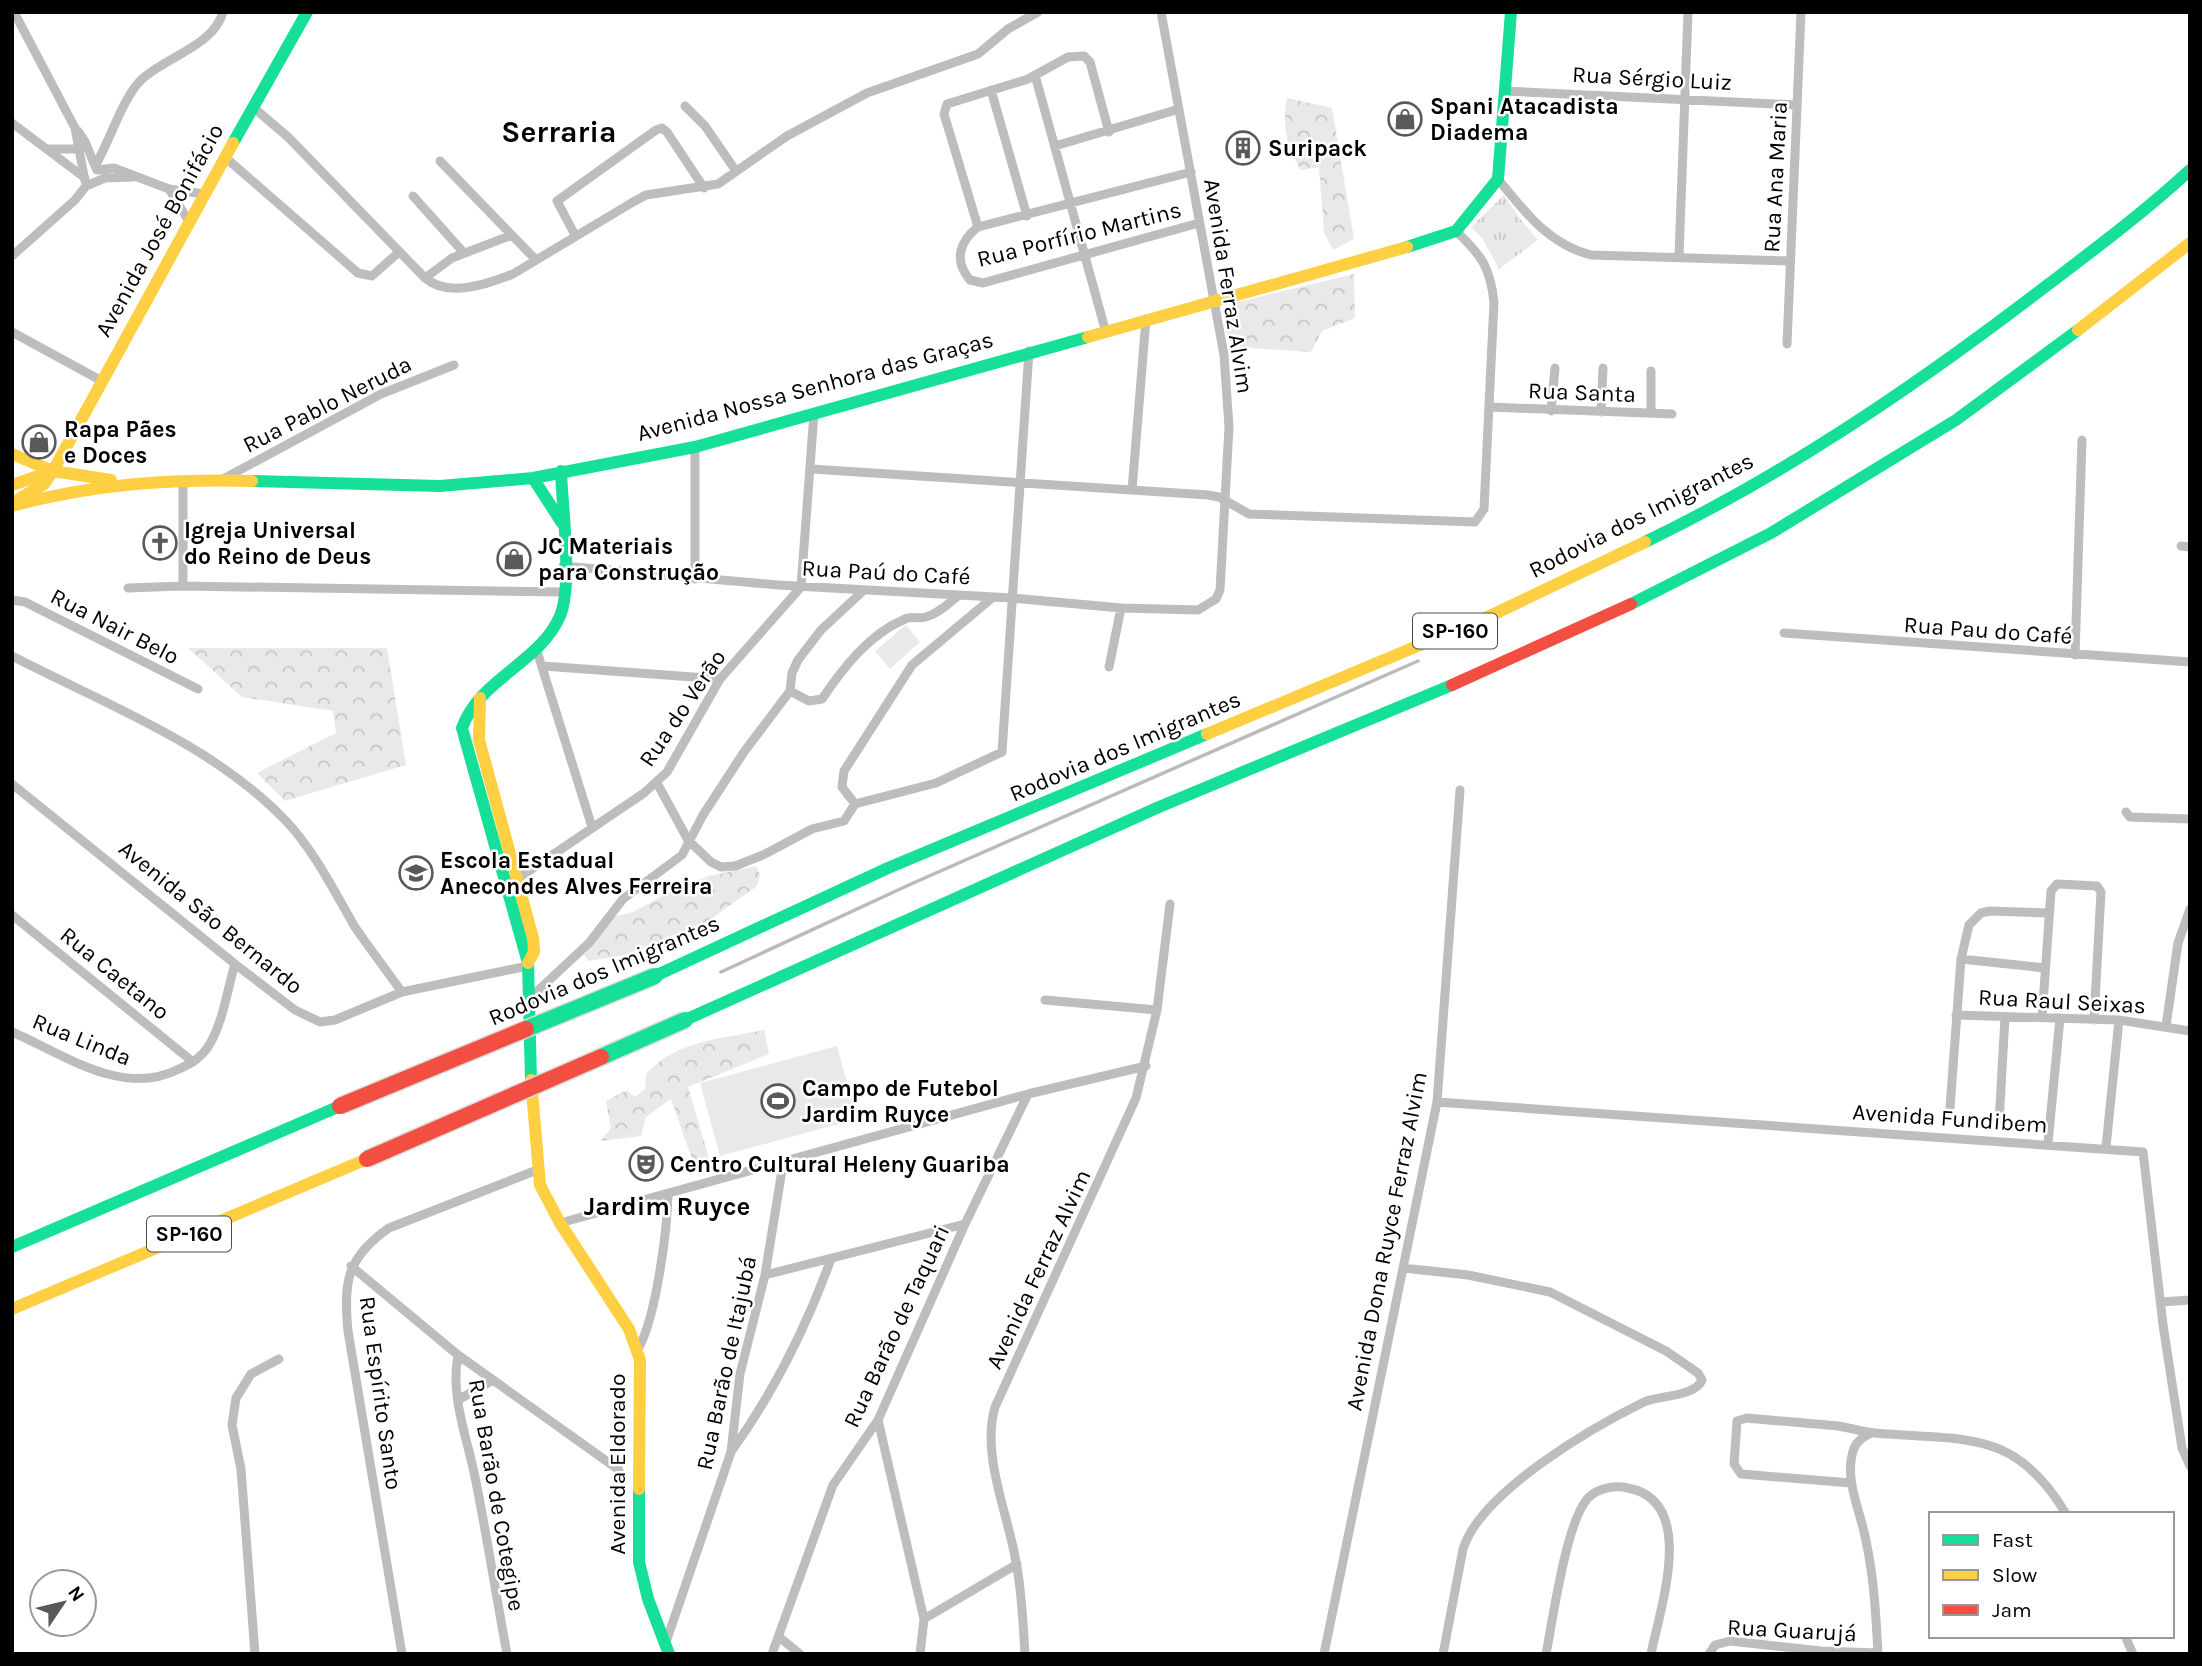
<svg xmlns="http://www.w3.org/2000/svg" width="2202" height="1666" font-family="Karla,sans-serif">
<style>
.forest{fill:url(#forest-crowns)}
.park{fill:url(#park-tufts)}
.pitch{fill:#e9e9e9}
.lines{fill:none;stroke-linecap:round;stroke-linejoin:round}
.stream{stroke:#bbb;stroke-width:3.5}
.street{stroke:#bdbdbd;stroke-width:9}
.fast{stroke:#16e098;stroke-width:12}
.slow{stroke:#ffcf43;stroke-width:12}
.jam{stroke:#f24e42;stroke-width:12}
.fast-bridge-casing{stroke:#dbdbdb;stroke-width:19;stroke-linecap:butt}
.jam-bridge-casing{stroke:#dbdbdb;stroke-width:19;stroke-linecap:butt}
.fast-bridge{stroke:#16e098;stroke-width:16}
.jam-bridge{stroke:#f24e42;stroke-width:16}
.labels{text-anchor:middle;stroke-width:5;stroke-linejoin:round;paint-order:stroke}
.shield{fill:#fff;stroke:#4c4c4c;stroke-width:2}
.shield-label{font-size:21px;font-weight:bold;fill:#000}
.street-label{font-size:23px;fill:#000;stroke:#fff}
.poi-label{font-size:23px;font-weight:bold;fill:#000;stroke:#fff;text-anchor:start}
.quarter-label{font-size:26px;font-weight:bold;fill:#000;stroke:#fff}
.district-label{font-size:30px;font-weight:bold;fill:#000;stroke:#fff}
</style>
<defs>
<pattern id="forest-crowns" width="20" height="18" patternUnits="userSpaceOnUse" patternTransform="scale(1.75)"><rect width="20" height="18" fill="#e9e9e9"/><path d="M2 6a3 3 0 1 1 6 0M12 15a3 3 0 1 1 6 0" fill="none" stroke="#c6c6c6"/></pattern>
<pattern id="park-tufts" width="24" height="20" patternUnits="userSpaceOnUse" patternTransform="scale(1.75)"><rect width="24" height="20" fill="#e9e9e9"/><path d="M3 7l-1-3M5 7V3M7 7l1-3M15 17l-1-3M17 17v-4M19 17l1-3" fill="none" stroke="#c6c6c6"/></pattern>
</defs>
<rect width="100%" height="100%" fill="#fff"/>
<!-- forest -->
<path class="forest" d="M1287,98l45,10 22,131 -21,11 -9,-17 -5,-66 -18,3c-15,-23 -19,-46 -14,-72z
M1354,274l1,44 -33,13 -11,21 -77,-5 -7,-12 -1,-30z
M188,648h199l19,117 -121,36 -28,-28 79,-40 -3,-22 -91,-14z
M756,866l4,9 -3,11 -49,35 -83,34 -37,6 -4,-6 29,-38 20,-5 44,-24 32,-12z
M764,1030l5,24 -81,33 25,85 -15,4 -27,-77 -25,18 -5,19 -40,5 10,-13 -5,-27 21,-11 8,7 10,-8 1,-15c31,-34 74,-35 118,-44z"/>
<!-- park -->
<path class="park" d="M1504,195l16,24 18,21 -39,29 -17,-31 -11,-11z"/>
<!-- pitch -->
<path class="pitch" d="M906,625l14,17 -30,27 -15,-18z
M837,1046l20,73 -137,37 -20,-73z"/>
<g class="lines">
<!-- stream -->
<path class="stream" d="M721,972l190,-88 507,-223"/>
<!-- street -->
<path class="street" d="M14,12l61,116c13,13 14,27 22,42
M1035,75l70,254
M991,90l36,126
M1505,91l292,14
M685,106l20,20 31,45
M254,108l34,29 137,141c23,20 63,6 88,-4l120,-72 13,-7 72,-11 69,-48 80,-43 111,-39 30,-25 30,-17
M12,123l73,55
M75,128l10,53
M1055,146l124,-37
M48,149h30
M226,158l132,115 14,3 27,-24
M440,161l96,99
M95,166c15,-25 27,-67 46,-86 24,-23 73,-34 82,-68
M97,170l17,-2 55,21 35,5
M1191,172l-213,55c-18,14 -25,33 -8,53l13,3 216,-60
M1498,179c27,33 50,65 93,76l199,6
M169,189l19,31
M413,196l51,57
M978,227l-34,-113 3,-10 81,-25 40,-22 16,-1 6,6 19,70
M575,235l-18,-34 99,-71 6,-2 5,4 37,56
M12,256l63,-56 11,-14 19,-8 28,-1
M1679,256l9,-244
M425,278l27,-20 60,-23
M12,332l88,48
M1787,344l14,-332
M1651,371v42
M1490,407l182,7
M1551,411l4,-43
M1601,412l2,-44
M812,469l396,26 11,2 30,17 226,8 9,-13 10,-207c-4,-36 -13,-47 -38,-71
M223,479l158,-85 73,-29
M183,480v106
M1132,490l14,-171
M2181,546l9,1
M563,566l215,19 234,13 109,10 77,2 18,-11 4,-9 9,-163 -5,-72 -63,-343
M695,579v-132
M128,588l55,-2 380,6
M12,600l13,2 173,87
M1784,633l406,29
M536,648l56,179
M2075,655l7,-215
M12,656c93,48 200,88 273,164 29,30 49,71 70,107 15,22 31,43 47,65
M543,666l177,13
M1109,667l12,-59
M790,691l19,10 13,-2c21,-31 47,-65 83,-80 6,-3 14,0 21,-2 13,-4 22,-13 32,-21
M657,783l31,57 23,22 10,5 14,-1 28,-11 49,-26 32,-8 11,-17 81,-21 66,-31 27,-401
M12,784l223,180 60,46 25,12 15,-2 67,-28 126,-26
M855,804l-13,-17 2,-16 68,-106 80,-67
M2126,812l4,5 60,2
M514,881l130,-88 23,-21 53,-93 81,-92 13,-174
M12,915l181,147
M1961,959l84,9
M530,998l59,-55 34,-44 59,-44 21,-40 41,-63 46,-61 2,-18 6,-13 23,-30 43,-40
M1045,1000l112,10
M1956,1015l163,5 71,11
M2042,1018l9,-127 6,-7 40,2 4,6 -7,128
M2166,1026l12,-83 12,-34
M12,1032c52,22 110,66 167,37 12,-5 22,-11 29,-22 15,-23 19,-57 27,-83
M1437,1102l706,50 20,173 19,123 8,18
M1950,1108l11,-149 8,-34 12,-12 9,-2 59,2
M1999,1123l6,-106
M2048,1143l12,-125
M2106,1147l13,-127
M560,1223l468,-129 118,-28
M351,1266l107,89 161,115
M1403,1268l65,7 82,17 116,59 32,22 4,7c-7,17 -42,15 -58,22 -53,26 -163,90 -181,147l-20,105
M765,1275l200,-51
M2161,1302l29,-2
M638,1349c18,-31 29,-117 30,-154
M458,1355c-8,41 9,82 17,122 12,59 21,118 32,177
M458,1400l35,-20
M878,1420l46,199 -4,35
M1872,1433c-9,4 -16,8 -19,18 -9,29 8,61 13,90 8,37 10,75 12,113
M731,1452c43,-60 75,-124 100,-193
M1851,1483l-110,-9 -7,-10 3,-43 10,-3c30,3 61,5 91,8 13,2 25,6 37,7 87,8 140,-6 191,81
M924,1619l93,-55
M2125,1636l8,18
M779,1637l21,17
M665,1645l66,-193 9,-78 25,-99 18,-111
M255,1654l-14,-185 -9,-44 4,-27 15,-24 28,-15
M402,1654l-54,-323c-5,-49 -1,-74 41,-103l148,-58
M772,1654l61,-169 45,-65 87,-196 63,-130
M1025,1654c-2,-31 -3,-62 -9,-92 -8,-49 -35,-106 -21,-155l141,-309 21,-88 13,-106
M1324,1654l113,-552 23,-312
M1546,1654c7,-35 20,-132 42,-156 10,-10 26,-13 40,-10 70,13 32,120 23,166
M1709,1654l6,-9 15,-4 91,10 57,2"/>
<!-- fast -->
<path class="fast" d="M233,143l74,-131
M1407,247l49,-16 42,-52 13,-167
M533,478l29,45
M252,481l188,5 93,-8 162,-31 393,-110
M1645,542c137,-66 263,-151 384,-243 55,-42 110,-82 161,-129
M1631,604l140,-71 185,-113 122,-90
M655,976l233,-108 319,-134
M685,1020l474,-213 293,-122
M531,1080l-3,-117 -66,-235c17,-49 78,-65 98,-112 13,-30 2,-110 1,-145
M12,1247l328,-141
M639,1489v73l9,37 21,55"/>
<!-- slow -->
<path class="slow" d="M2078,330l112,-87
M1088,337l319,-90
M12,454l41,17
M12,485l41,-14 58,9
M19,499l25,-15 9,-13 180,-328
M12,506c81,-22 156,-27 240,-25
M480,698l-1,42 54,198 1,14 -6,11
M1207,734l287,-120 151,-72
M531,1080l9,105 20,38 69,106 11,31 -1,129
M12,1309l355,-150"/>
<!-- jam -->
<path class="jam" d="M1452,685l179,-81"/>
<defs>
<path id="fast-bridge" d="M526,1029l129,-53
M601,1057l84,-37"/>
<path id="jam-bridge" d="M340,1106l186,-77
M367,1159l234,-102"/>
</defs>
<!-- fast-bridge casing -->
<use href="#fast-bridge" class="fast-bridge-casing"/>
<!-- jam-bridge casing -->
<use href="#jam-bridge" class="jam-bridge-casing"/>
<!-- fast-bridge -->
<use href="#fast-bridge" class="fast-bridge"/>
<!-- jam-bridge -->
<use href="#jam-bridge" class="jam-bridge"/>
</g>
<!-- icons -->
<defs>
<symbol id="shop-ring" viewBox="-11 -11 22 22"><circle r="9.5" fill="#fff" stroke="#595959" stroke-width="1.5"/><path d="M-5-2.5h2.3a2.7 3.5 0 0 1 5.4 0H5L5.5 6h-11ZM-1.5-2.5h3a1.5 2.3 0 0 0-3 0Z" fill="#595959"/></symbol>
<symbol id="building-ring" viewBox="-11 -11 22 22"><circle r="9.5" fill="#fff" stroke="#595959" stroke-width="1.5"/><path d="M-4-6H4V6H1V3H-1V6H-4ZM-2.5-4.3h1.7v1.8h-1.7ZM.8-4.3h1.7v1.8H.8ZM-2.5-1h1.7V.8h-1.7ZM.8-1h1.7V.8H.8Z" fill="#595959"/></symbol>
<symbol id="church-ring" viewBox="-11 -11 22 22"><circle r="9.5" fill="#fff" stroke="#595959" stroke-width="1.5"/><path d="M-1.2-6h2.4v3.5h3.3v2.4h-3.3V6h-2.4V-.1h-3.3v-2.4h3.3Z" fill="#595959"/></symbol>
<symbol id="school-ring" viewBox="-11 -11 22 22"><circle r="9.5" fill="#fff" stroke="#595959" stroke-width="1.5"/><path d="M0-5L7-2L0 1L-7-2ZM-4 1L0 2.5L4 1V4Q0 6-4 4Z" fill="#595959"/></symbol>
<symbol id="stadium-ring" viewBox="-11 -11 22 22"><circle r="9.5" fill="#fff" stroke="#595959" stroke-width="1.5"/><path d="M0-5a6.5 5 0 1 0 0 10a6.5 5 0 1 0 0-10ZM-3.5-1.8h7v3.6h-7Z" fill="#595959"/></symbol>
<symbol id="theatre-ring" viewBox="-11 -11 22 22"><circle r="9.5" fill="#fff" stroke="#595959" stroke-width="1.5"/><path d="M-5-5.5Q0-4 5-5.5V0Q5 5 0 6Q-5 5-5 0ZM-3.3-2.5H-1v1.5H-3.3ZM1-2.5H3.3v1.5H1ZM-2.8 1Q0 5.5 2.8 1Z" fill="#595959"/></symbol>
</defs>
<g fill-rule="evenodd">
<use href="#shop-ring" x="1386" y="100" width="38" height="38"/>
<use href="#building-ring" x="1224" y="129" width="38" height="38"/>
<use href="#shop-ring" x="20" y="423" width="38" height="38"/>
<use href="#church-ring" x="141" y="524" width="38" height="38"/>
<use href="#shop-ring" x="495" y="540" width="38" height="38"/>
<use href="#school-ring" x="397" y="854" width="38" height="38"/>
<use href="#stadium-ring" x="759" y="1082" width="38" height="38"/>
<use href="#theatre-ring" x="627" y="1145" width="38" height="38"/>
</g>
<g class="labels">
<!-- shield labels -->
<g class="shield">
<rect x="1413" y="613.5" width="84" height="35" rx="5"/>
<rect x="147" y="1216.5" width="84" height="35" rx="5"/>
</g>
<g class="shield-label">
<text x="1455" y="638">SP-160</text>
<text x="189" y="1241">SP-160</text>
</g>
<!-- street labels -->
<g class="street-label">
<text transform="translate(1652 78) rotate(3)" y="8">Rua Sérgio Luiz</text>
<text transform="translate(1775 177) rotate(-87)" y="8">Rua Ana Maria</text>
<text transform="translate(159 230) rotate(-61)" y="8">Avenida José Bonifácio</text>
<text transform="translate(1079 234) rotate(-14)" y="8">Rua Porfírio Martins</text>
<text transform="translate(1229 286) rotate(81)" y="8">Avenida Ferraz Alvim</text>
<text transform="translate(815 386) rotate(-15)" y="8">Avenida Nossa Senhora das Graças</text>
<text transform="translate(1582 392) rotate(2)" y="8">Rua Santa</text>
<text transform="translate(327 404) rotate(-27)" y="8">Rua Pablo Neruda</text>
<text transform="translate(1641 515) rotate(-27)" y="8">Rodovia dos Imigrantes</text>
<text transform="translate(886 572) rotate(3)" y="8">Rua Paú do Café</text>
<text transform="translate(115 626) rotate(27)" y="8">Rua Nair Belo</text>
<text transform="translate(1988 630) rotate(4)" y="8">Rua Pau do Café</text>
<text transform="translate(682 708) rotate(-56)" y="8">Rua do Verão</text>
<text transform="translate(1125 746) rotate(-23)" y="8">Rodovia dos Imigrantes</text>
<text transform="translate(211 917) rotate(39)" y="8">Avenida São Bernardo</text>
<text transform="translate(604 970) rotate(-23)" y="8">Rodovia dos Imigrantes</text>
<text transform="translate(115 973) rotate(39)" y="8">Rua Caetano</text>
<text transform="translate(2062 1001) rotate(3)" y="8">Rua Raul Seixas</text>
<text transform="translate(82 1039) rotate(22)" y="8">Rua Linda</text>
<text transform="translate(1950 1118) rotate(4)" y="8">Avenida Fundibem</text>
<text transform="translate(1386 1241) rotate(-79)" y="8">Avenida Dona Ruyce Ferraz Alvim</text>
<text transform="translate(1038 1269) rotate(-65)" y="8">Avenida Ferraz Alvim</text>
<text transform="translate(896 1326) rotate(-65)" y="8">Rua Barão de Taquari</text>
<text transform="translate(726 1363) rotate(-78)" y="8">Rua Barão de Itajubá</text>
<text transform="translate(381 1393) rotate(82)" y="8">Rua Espírito Santo</text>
<text transform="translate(617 1464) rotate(-90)" y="8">Avenida Eldorado</text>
<text transform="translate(497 1495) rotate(80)" y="8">Rua Barão de Cotegipe</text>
<text transform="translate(1792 1630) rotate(3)" y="8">Rua Guarujá</text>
</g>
<!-- poi labels -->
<g class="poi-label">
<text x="1430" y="114">Spani Atacadista<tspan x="1430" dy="26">Diadema</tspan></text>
<text x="1268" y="156">Suripack</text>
<text x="64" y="437">Rapa Pães<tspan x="64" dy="26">e Doces</tspan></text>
<text x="184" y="538">Igreja Universal<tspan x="184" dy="26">do Reino de Deus</tspan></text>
<text x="538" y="554">JC Materiais<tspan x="538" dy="26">para Construção</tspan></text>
<text x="440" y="868">Escola Estadual<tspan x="440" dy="26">Anecondes Alves Ferreira</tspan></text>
<text x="802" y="1096">Campo de Futebol<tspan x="802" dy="26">Jardim Ruyce</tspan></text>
<text x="670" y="1172">Centro Cultural Heleny Guariba</text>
</g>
<!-- quarter labels -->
<g class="quarter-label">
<text x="667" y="1215">Jardim Ruyce</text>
</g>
<!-- district labels -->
<g class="district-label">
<text x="559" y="142">Serraria</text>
</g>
</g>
<!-- border -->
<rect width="2202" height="1666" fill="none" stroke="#000000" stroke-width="28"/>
<!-- legend -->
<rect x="1929" y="1512" width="245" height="126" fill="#ffffff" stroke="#999999" stroke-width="2"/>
<rect x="1943" y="1535" width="35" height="10" fill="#16e098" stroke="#999999" stroke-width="2"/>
<text x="1992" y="1547" font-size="21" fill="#000000">Fast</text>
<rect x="1943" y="1570" width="35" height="10" fill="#ffcf43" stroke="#999999" stroke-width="2"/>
<text x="1992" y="1582" font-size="21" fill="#000000">Slow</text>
<rect x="1943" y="1605" width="35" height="10" fill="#f24e42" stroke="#999999" stroke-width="2"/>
<text x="1992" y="1617" font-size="21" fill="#000000">Jam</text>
<!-- north arrow -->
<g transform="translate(63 1603) rotate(55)"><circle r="33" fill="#ffffff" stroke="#999999" stroke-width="2"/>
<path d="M0-5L12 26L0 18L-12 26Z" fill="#595959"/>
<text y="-10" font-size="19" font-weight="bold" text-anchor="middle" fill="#000000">N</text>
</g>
</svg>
